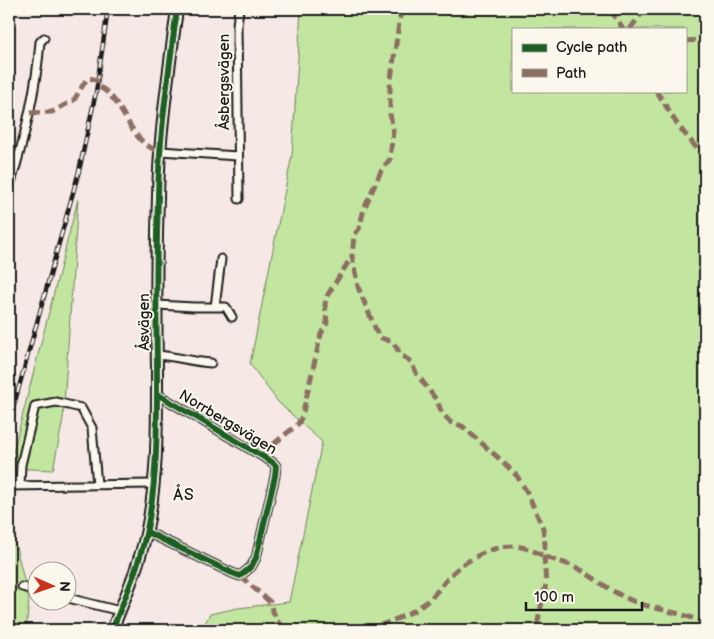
<svg xmlns="http://www.w3.org/2000/svg" width="714" height="639" font-family="'Balsamiq Sans',sans-serif">
<style>
.green{fill:#c2e6a0;stroke:#6f815e;fill-rule:evenodd}
.lines{fill:none;stroke-linecap:round;stroke-linejoin:round}
.street-casing{stroke:#1c1c1c;stroke-width:11}
.secondary-casing{stroke:#1c1c1c;stroke-width:14}
.street{stroke:#fbf7ec;stroke-width:7}
.secondary{stroke:#fbf7ec;stroke-width:10}
.rail-casing{stroke:#1c1c1c;stroke-width:4.5}
.rail{stroke:#fbf7ec;stroke-width:2.5;stroke-dasharray:8;stroke-linecap:butt}
.quiet{stroke:#8d6e63;stroke-width:5;stroke-dasharray:10 5;stroke-linecap:butt}
.cycleway-casing{stroke:#fbf7ec;stroke-width:9}
.cycleway{stroke:#1b5e20;stroke-width:6}
.labels{text-anchor:middle;stroke-width:4;stroke-linejoin:round;paint-order:stroke}
.street-label{font-size:15px;fill:#1c1c1c;stroke:#fbf7ec}
.neighbourhood-label{font-size:16px;letter-spacing:1px;fill:#1c1c1c;stroke:#fbf7ec}
</style>
<rect width="100%" height="100%" fill="#f6e8e5"/>
<filter id="ink" filterUnits="userSpaceOnUse"><feTurbulence type="fractalNoise" baseFrequency=".02" numOctaves="2"/><feDisplacementMap in="SourceGraphic" scale="10" xChannelSelector="R" yChannelSelector="G"/><feConvolveMatrix kernelMatrix="1 2 1 2 8 2 1 2 1" color-interpolation-filters="sRGB"/></filter>
<g filter="url(#ink)">
<!-- green -->
<path class="green" d="M301,9h404v621h-504l9,-16 28,-6 51,-6 33,-160 -44,-40 -28,-38 42,-209zM513,29h172v62h-172z
M78,199l-15,220 -10,51 -44,-2z
M9,501l6,5 -2,29 16,65 -3,30h-17z"/>
<g class="lines">
<defs>
<path id="street" d="M160,151l78,5
M9,189c15,-48 27,-97 31,-147l4,-4
M239,199l-2,-174 2,-16
M157,305l37,2h32l6,10
M215,307l6,-48
M157,355c18,1 35,7 54,8
M20,485l1,-20 14,-59 21,-4 25,6 11,20 5,57
M9,486l144,-2
M147,532l85,41 8,3 11,-9 5,-9 19,-82 1,-10 -4,-4 -115,-68
M22,587l16,4
M68,598l52,13"/>
<path id="secondary" d="M112,630c13,-32 26,-62 34,-96 12,-54 11,-111 11,-166 -1,-57 -1,-114 1,-171 1,-63 11,-126 19,-188"/>
</defs>
<!-- street casing -->
<use href="#street" class="street-casing"/>
<!-- secondary casing -->
<use href="#secondary" class="secondary-casing"/>
<!-- street -->
<use href="#street" class="street"/>
<!-- secondary -->
<use href="#secondary" class="secondary"/>
<defs>
<path id="rail" d="M9,423l70,-252 17,-79 12,-83"/>
</defs>
<!-- rail casing -->
<use href="#rail" class="rail-casing"/>
<!-- rail -->
<use href="#rail" class="rail"/>
<!-- quiet -->
<path class="quiet" d="M401,9l-11,77v28l3,16 -3,29 -9,12 -17,38 -5,20 -5,6 -2,21 6,31 20,48 3,3 12,4 8,13 10,7 5,11 21,28 5,12 8,9 12,4 40,35 15,15 10,16 16,36 2,16 -1,12 2,28 -10,46
M612,9l2,7 9,13
M630,29l15,-20
M685,41l12,-1 8,-7
M656,91c9,12 15,25 24,37 9,11 19,21 25,35
M30,113l22,-1 22,-12 12,-20 3,-2c7,1 9,2 10,9 24,10 31,59 61,64
M265,457l10,-14 23,-19 4,-8 19,-82 6,-11 -2,-19 2,-8 25,-40
M240,576l30,26 2,8 8,15 12,5
M365,630c22,-7 47,-15 65,-31 13,-13 20,-27 37,-37 17,-11 40,-21 61,-13 7,2 13,6 21,9 10,4 22,6 32,12 15,9 28,20 45,28 25,12 54,13 79,25"/>
<defs>
<path id="cycleway" d="M147,532l85,41 8,3 11,-9 5,-9 19,-82 1,-10 -4,-4 -115,-68
M112,630c13,-32 26,-62 34,-96 12,-54 11,-111 11,-166 -1,-57 -1,-114 1,-171 1,-63 11,-126 19,-188"/>
</defs>
<!-- cycleway casing -->
<use href="#cycleway" class="cycleway-casing"/>
<!-- cycleway -->
<use href="#cycleway" class="cycleway"/>
</g>
</g>
<g class="labels">
<!-- street labels -->
<g class="street-label">
<text transform="translate(224 82) rotate(-90)" y="5">Åsbergsvägen</text>
<text transform="translate(144 322) rotate(-90)" y="5">Åsvägen</text>
<text transform="translate(228 422) rotate(31)" y="5">Norrbergsvägen</text>
</g>
<!-- neighbourhood labels -->
<g class="neighbourhood-label">
<text x="184" y="500">ÅS</text>
</g>
</g>
<!-- margin -->
<rect width="714" height="639" fill="none" stroke="#fbf7ec" stroke-width="30"/>
<rect x="15" y="15" width="684" height="609" fill="none" stroke="#1c1c1c" stroke-width="2" filter="url(#ink)"/>
<!-- legend -->
<rect x="512" y="28" width="175" height="65" fill="#fbf7ec" stroke="#a29f99"/>
<rect x="522" y="44" width="25" height="8" fill="#1b5e20" stroke="#a29f99"/>
<text x="556" y="52" font-size="15" fill="#1c1c1c">Cycle path</text>
<rect x="522" y="69" width="25" height="8" fill="#8d6e63" stroke="#a29f99"/>
<text x="556" y="78" font-size="15" fill="#1c1c1c">Path</text>
<!-- north arrow -->
<g transform="translate(52 586) rotate(92)"><circle r="24" fill="#fbf7ec" stroke="#a29f99"/>
<path d="M0-4L9 19L0 12L-9 19Z" fill="#c8321e"/>
<text y="-8" font-size="14" font-weight="bold" text-anchor="middle" fill="#1c1c1c">N</text>
</g>
<!-- scale -->
<path d="M526 602v8h116v-8" fill="none" stroke="#1c1c1c" stroke-width="2.5"/>
<text x="534" y="602" font-size="15" fill="#1c1c1c" stroke="#fbf7ec" stroke-width="4" paint-order="stroke">100 m</text>
</svg>
